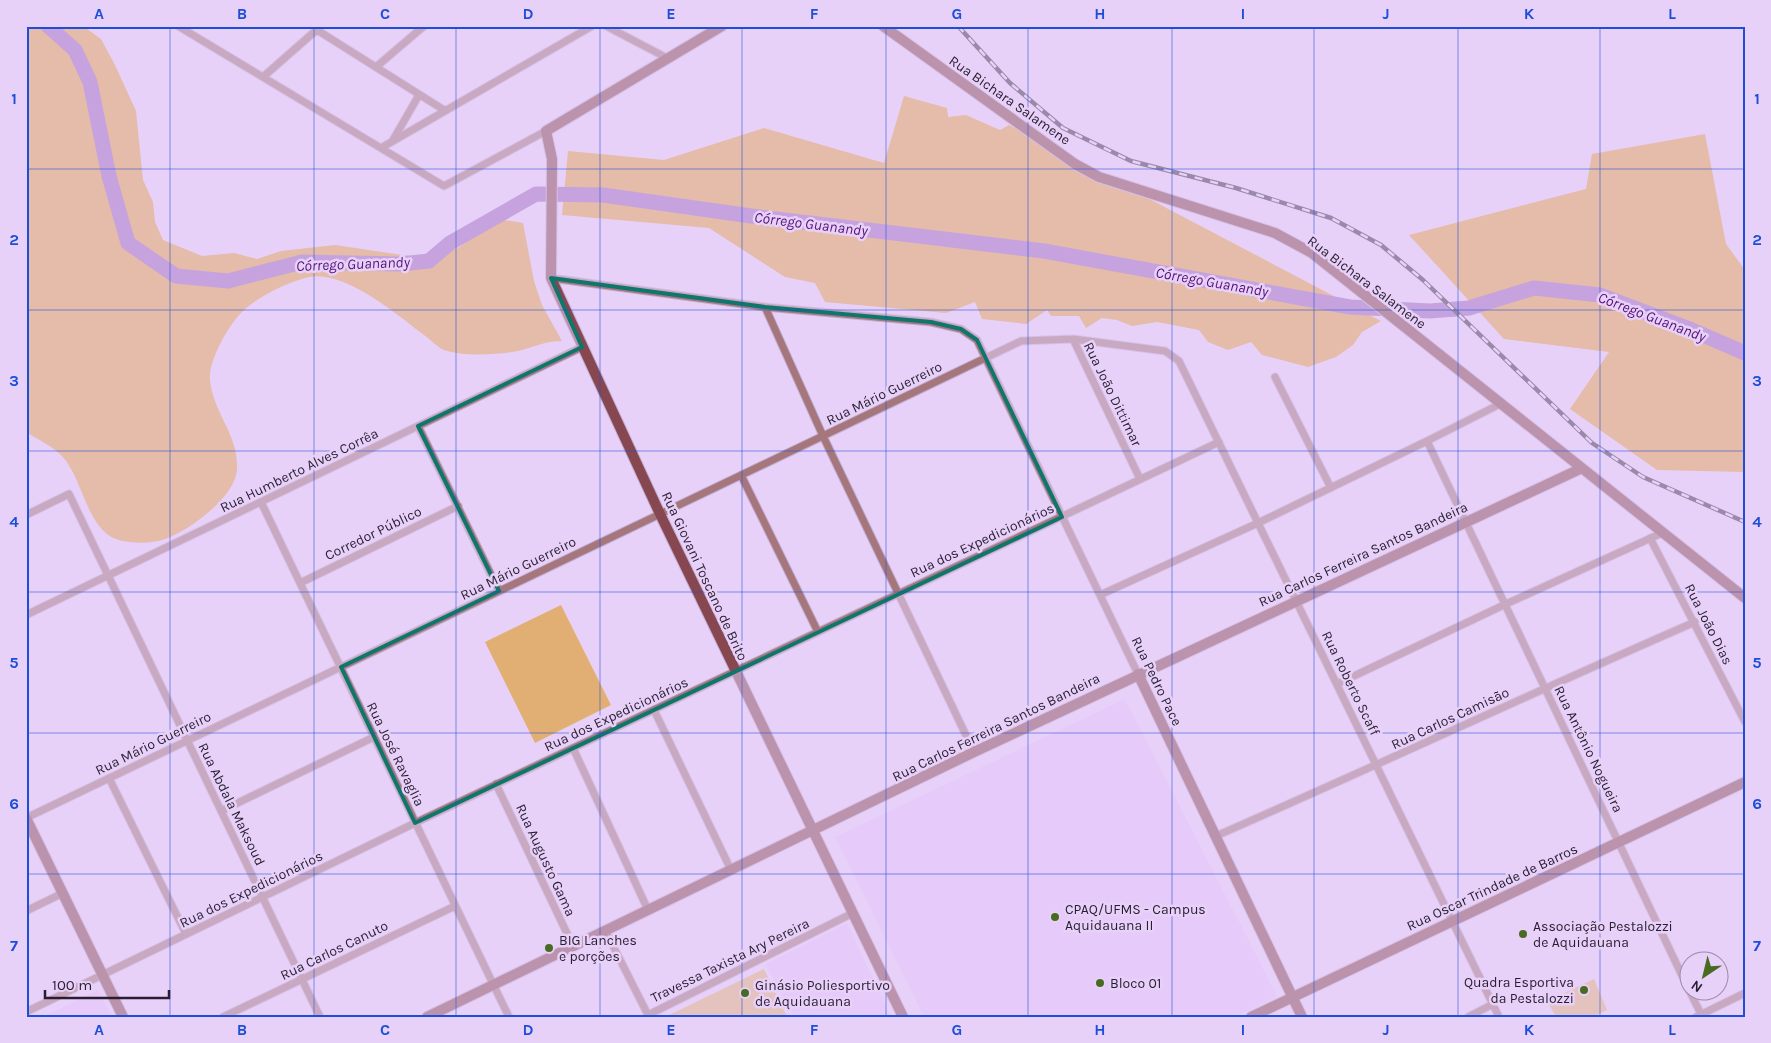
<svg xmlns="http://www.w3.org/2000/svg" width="1771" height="1043" font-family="Karla,sans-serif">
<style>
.built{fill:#e3c2fa}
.green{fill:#e1af73}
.forest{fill:#e29f48}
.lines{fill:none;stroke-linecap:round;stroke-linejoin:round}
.river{stroke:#9d6cbd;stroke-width:15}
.street-casing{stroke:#c2add1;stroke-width:9}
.secondary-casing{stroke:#c2add1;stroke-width:12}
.street{stroke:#a5777d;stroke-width:7}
.secondary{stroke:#874751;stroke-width:10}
.rail-casing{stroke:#3e3247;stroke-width:4.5}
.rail{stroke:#e8d1f9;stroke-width:2.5;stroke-dasharray:8;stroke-linecap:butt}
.marked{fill:none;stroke:#0f766e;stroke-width:4;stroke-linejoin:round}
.grid{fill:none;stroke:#1d4ed8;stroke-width:1;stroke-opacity:0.55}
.poi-dot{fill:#486a21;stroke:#e8d1f9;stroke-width:2}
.labels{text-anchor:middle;stroke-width:5;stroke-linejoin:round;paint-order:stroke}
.street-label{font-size:14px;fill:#291e31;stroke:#e8d1f9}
.poi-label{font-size:14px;fill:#291e31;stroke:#e8d1f9;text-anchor:start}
.water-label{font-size:15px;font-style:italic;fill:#561277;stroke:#e8d1f9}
.neatline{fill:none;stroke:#1d4ed8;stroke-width:2}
.grid-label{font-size:16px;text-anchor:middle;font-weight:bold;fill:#1d4ed8}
</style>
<rect width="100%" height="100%" fill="#e8d1f9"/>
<!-- built -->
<path class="built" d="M1125,699l152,297 -42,21h-311l-89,-180z
M847,923l44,94h-97l-29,-53z
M98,990l14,27h-69z"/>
<!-- green -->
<path class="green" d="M561,605l50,100 -76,38 -50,-101z
M764,969l23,48h-122z
M1594,979l13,31 -15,7h-36l-9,-16z"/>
<!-- forest -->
<path class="forest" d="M37,26h46l18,13 14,26 21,46 7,69 10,22 2,20 8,18 39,16 32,-3 23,6 24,-8 54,-6 74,11h25l24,-8 40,-29 25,4 11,58 8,24 20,36c-15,0 -26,5 -40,9 -19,5 -59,7 -78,0 -7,-3 -14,-11 -20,-15 -28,-21 -79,-65 -115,-58 -21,5 -50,19 -66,34 -14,13 -35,50 -33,69 3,33 29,55 27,90 -2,27 -48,61 -72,69 -14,5 -35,5 -49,0 -30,-11 -33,-62 -55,-84 -10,-10 -24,-16 -35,-23v-402z
M904,96l43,12 1,9 18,-2 34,15 9,-5 372,196 -19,11 -9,13 -17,12 -28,10 -46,-12 -11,-13 -23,8 -20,-8 -9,-12 -42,-8 -25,4 -15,-6 -15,-2 -16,10 -7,-12h-28l-4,-6 -21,14 -44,-5 -7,-17 -29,11 -121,-11 -10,-19 -30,-6 -76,-49 -147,-13 6,-64 96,9 100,-32 120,35z
M1705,134l21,110 19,26v202l-88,-2 -87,-61 39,-57 -105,-13 -95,-104 177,-46 6,-35z"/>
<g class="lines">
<!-- river -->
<path class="river" d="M48,26l27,24 15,32 19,94 19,67 48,33 52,5 74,-19 98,2 29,-3 21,-18 86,-49 67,1 148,21 293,35 306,56 80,4 39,-3 65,-20 66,7 87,33 58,25"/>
<defs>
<path id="street" d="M178,26l266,160 102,-55
M606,26l63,33
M317,30l127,80
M376,67l48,-41
M263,77l58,-51
M393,140l26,-45
M381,148l211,-122
M551,278l214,29 166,15 30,7 16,11 161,334
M765,307l58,129 151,316
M1073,339l92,12 14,10 320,656
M1275,377l56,111
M418,426l81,165
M1427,441l73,-37
M741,475l77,157
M261,502l248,515
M26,515l43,-21 251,523
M1650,538l95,184
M300,583l158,-77
M1100,595l158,-72 169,-82 261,547
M26,615l556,-268
M1337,684l169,-80 156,-71
M654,710l77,160
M573,748l75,162
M109,778l77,156
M496,784l77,162
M221,811l153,-74
M26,818l995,-477 52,-2 67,140
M1216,836c160,-70 318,-144 479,-214
M26,911l37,-18
M605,930l43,85 205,-102
M1689,990l13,26
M26,1012l389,-189 804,-381
M223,1017l232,-111
M1468,1017l25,-13
M1696,1017l49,-24"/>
<path id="secondary" d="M722,26l-176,105 6,28 -1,119 109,236 243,503
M883,26l192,138 24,13 176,56 37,20 433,345
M1138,674l164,343
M26,818l97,199
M427,1017l547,-265 606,-283
M1251,1017l494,-235"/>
</defs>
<!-- street casing -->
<use href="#street" class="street-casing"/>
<!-- secondary casing -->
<use href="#secondary" class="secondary-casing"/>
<!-- street -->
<use href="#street" class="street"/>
<!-- secondary -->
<use href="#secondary" class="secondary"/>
<defs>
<path id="rail" d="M958,26l52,57 53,45 68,33 105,27 95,30 50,27 42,35 169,163 51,34 102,45"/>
</defs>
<!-- rail casing -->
<use href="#rail" class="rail-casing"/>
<!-- rail -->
<use href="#rail" class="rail"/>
</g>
<!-- marked area -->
<path d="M0 0H1771V1043H0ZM551,278l214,29 166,15 30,7 16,11 85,177 -647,306 -74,-156 158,-76 -81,-165 164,-79z" fill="#e8d1f9" fill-opacity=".55" fill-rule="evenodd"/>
<path class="marked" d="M551,278l214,29 166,15 30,7 16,11 85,177 -647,306 -74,-156 158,-76 -81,-165 164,-79z"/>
<!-- grid -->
<path class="grid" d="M170,26v991M314,26v991M456,26v991M600,26v991M742,26v991M886,26v991M1028,26v991M1172,26v991M1314,26v991M1458,26v991M1600,26v991M26,169h1719M26,310h1719M26,451h1719M26,592h1719M26,733h1719M26,874h1719"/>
<!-- markers -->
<g class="poi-dot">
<circle cx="1055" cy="917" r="5"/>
<circle cx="1523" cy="934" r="5"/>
<circle cx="549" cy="948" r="5"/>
<circle cx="1100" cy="983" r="5"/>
<circle cx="1584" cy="990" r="5"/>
<circle cx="745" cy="993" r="5"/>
</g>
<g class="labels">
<!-- street labels -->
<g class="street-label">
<text transform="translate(1010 100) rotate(35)" y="5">Rua Bichara Salamene</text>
<text transform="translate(1367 282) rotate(37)" y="5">Rua Bichara Salamene</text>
<text transform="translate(884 393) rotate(-26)" y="5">Rua Mário Guerreiro</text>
<text transform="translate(1113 394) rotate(64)" y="5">Rua João Dittimar</text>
<text transform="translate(299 470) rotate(-26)" y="5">Rua Humberto Alves Corrêa</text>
<text transform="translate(373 533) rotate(-26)" y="5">Corredor Público</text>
<text transform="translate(982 540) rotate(-25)" y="5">Rua dos Expedicionários</text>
<text transform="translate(1363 554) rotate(-25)" y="5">Rua Carlos Ferreira Santos Bandeira</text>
<text transform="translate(518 568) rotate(-26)" y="5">Rua Mário Guerreiro</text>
<text transform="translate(705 576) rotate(65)" y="5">Rua Giovani Toscano de Brito</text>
<text transform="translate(1709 624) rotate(63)" y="5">Rua João Dias</text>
<text transform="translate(1157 681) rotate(64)" y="5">Rua Pedro Pace</text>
<text transform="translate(1351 683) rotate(64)" y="5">Rua Roberto Scaff</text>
<text transform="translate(616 714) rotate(-25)" y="5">Rua dos Expedicionários</text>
<text transform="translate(1450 718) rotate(-25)" y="5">Rua Carlos Camisão</text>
<text transform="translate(996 727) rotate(-26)" y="5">Rua Carlos Ferreira Santos Bandeira</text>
<text transform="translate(153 743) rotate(-26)" y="5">Rua Mário Guerreiro</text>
<text transform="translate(1589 749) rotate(64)" y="5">Rua Antônio Nogueira</text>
<text transform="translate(396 754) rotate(64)" y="5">Rua José Ravaglia</text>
<text transform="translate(232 804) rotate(64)" y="5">Rua Abdala Maksoud</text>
<text transform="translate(546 860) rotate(65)" y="5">Rua Augusto Gama</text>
<text transform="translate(1492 887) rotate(-25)" y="5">Rua Oscar Trindade de Barros</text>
<text transform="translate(251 889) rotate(-26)" y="5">Rua dos Expedicionários</text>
<text transform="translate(334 950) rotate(-26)" y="5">Rua Carlos Canuto</text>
<text transform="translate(730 960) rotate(-26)" y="5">Travessa Taxista Ary Pereira</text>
</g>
<!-- poi labels -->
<g class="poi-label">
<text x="1065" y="914">CPAQ/UFMS - Campus<tspan x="1065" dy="16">Aquidauana II</tspan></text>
<text x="1533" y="931">Associação Pestalozzi<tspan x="1533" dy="16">de Aquidauana</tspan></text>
<text x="559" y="945">BIG Lanches<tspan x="559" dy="16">e porções</tspan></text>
<text x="1574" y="987" text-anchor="end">Quadra Esportiva<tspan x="1574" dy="16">da Pestalozzi</tspan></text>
<text x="1110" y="988">Bloco 01</text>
<text x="755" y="990">Ginásio Poliesportivo<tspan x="755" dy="16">de Aquidauana</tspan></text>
</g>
<!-- water labels -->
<g class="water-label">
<text transform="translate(811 224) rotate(7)" y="5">Córrego Guanandy</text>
<text transform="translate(353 264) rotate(-2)" y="5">Córrego Guanandy</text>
<text transform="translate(1212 282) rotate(10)" y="5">Córrego Guanandy</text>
<text transform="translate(1652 317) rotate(21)" y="5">Córrego Guanandy</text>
</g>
</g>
<!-- border -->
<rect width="1771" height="1043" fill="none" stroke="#e8d1f9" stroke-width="55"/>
<!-- north arrow -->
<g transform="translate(1704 976) rotate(215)"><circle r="24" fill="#e8d1f9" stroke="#9c89a9"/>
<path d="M0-4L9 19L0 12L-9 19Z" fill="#486a21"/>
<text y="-8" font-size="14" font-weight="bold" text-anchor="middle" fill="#291e31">N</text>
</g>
<!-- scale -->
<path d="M45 990v8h124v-8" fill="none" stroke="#291e31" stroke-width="2.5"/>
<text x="52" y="990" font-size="15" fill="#291e31" stroke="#e8d1f9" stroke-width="4" paint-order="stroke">100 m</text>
<rect x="28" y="28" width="1716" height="988" class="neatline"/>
<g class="grid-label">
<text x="99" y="19">A</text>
<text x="242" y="19">B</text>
<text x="385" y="19">C</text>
<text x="528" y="19">D</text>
<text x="671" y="19">E</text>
<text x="814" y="19">F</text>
<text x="957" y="19">G</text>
<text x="1100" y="19">H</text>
<text x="1243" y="19">I</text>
<text x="1386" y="19">J</text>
<text x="1529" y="19">K</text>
<text x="1672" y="19">L</text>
<text x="14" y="104">1</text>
<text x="1757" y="104">1</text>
<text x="14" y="245">2</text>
<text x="1757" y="245">2</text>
<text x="14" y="386">3</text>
<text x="1757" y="386">3</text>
<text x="14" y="527">4</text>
<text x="1757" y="527">4</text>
<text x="14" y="668">5</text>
<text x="1757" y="668">5</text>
<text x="14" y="809">6</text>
<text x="1757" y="809">6</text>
<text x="14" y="951">7</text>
<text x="1757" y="951">7</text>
<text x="99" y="1035">A</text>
<text x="242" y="1035">B</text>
<text x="385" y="1035">C</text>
<text x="528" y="1035">D</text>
<text x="671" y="1035">E</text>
<text x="814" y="1035">F</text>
<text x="957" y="1035">G</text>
<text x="1100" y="1035">H</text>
<text x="1243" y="1035">I</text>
<text x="1386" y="1035">J</text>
<text x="1529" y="1035">K</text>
<text x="1672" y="1035">L</text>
</g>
</svg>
